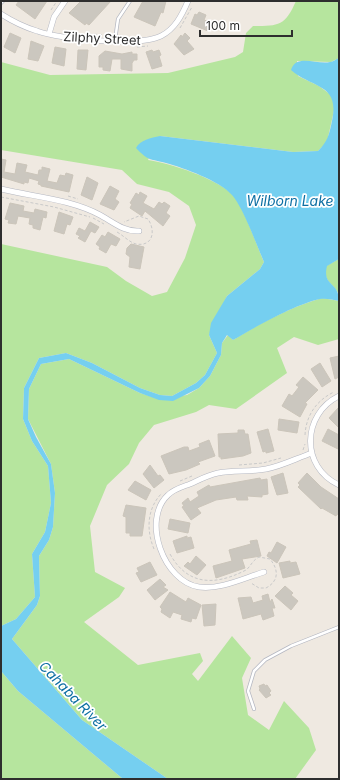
<svg xmlns="http://www.w3.org/2000/svg" width="340" height="780" font-family="Inter,sans-serif">
<style>
.green{fill:#b6e59e}
.water{fill:#75cff0}
.building{fill:#cbc7bf;stroke:#cbc5ba}
.lines{fill:none;stroke-linecap:round;stroke-linejoin:round}
.lane-casing{stroke:#b4b7c1;stroke-width:4}
.street-casing{stroke:#b4b7c1;stroke-width:6}
.path{stroke:#c9c9c9;stroke-width:1;stroke-dasharray:3 2;stroke-linecap:butt}
.lane{stroke:#fff;stroke-width:2.5}
.street{stroke:#fff;stroke-width:5}
.labels{text-anchor:middle;stroke-width:3.5;stroke-linejoin:round;paint-order:stroke}
.street-label{font-size:13px;fill:#2e2e2e;stroke:#fff}
.water-label{font-size:14px;font-style:italic;fill:#0d6fa3;stroke:#fff}
</style>
<rect width="100%" height="100%" fill="#efe9e1"/>
<!-- green -->
<path class="green" d="M296,1h43v57l-8,4 -34,-1 1,15 21,10 12,9 4,11 -8,36 -9,9 -25,1 -133,-16 -12,24c22,3 70,19 85,35 12,15 23,49 31,67l-4,7 -33,27 -18,39 8,18 -12,22 -9,8 -24,13 -12,-1 -20,-7 -48,-25 -26,-10 -27,5 -15,30 -1,31 9,22 16,25 3,37 -6,29 -13,22 3,43 -19,22 -15,7v-382l106,23 19,14 26,15 15,-4 18,-34 11,-33 -7,-19 -20,-14 -32,-8 -15,-14 -121,-20v-88l49,13 118,-2 67,-16 8,-5 3,-19 7,-7c26,0 32,0 43,-25z
M339,259v36c-6,-13 -16,-12 -13,-29z
M322,298l17,3v38l-21,6 -24,-8 -17,11 10,25 -51,36 -27,-4 -13,7 -42,13 -15,18 -10,21 -22,21 -17,41 5,46 30,16 -6,9 -35,25 54,43 62,-12 3,8 -11,13 6,7 34,-45 19,22 -9,20 6,37 21,15 15,-29 25,27 7,22 -21,29h-127l-86,-59 -70,-81 25,-34 3,-9 -1,-40 10,-16 4,-13 2,-34 -4,-29 -23,-45 1,-30 12,-25 28,-5 71,34 19,6 28,-4 12,-7 11,-12 11,-21 1,-12 6,-8 5,5c27,-17 58,-33 89,-42z
M1,671l17,20 105,88h-122z"/>
<!-- water -->
<path class="water" d="M339,58v201l-12,7c-5,21 12,15 12,35 -6,-1 -13,-3 -19,-2 -24,5 -65,28 -87,41l-6,-5 -5,8 -1,12 -11,21 -11,12 -26,13 -14,-1 -19,-7 -71,-34 -28,5 -12,25 -1,30 8,18 15,27 4,29 -2,34 -4,13 -10,16 1,40 -3,9 -25,34 70,81 86,59h-45l-105,-88 -17,-20v-45l15,-7 19,-22 -3,-43 13,-22 6,-29 -3,-37 -16,-25 -9,-22 1,-31 15,-30 27,-5 26,10 48,25 20,7 12,1 24,-13 9,-8 12,-22 -8,-18 2,-12 16,-27 33,-27 4,-7c-7,-16 -21,-55 -32,-67 -12,-14 -48,-27 -66,-32 -15,-4 -18,-2 -30,-15 4,-8 15,-10 24,-12l133,16 25,-1c10,-10 11,-16 14,-30 8,-38 -19,-32 -41,-51 5,-17 26,-5 39,-8 3,0 6,-3 9,-4z"/>
<!-- building -->
<path class="building" d="M19,1h28l-12,18 -19,-14z
M81,1h30l-22,24 -3,-2 -1,2 -16,-12z
M143,1h23l-3,12 -2,-1 -6,14 -21,-9z
M199,12l7,3 -2,5 8,3 -4,8 -17,-7 4,-10 2,1z
M10,33l11,5 -6,15 -11,-6z
M185,33l5,5 -3,3 7,8 -10,6 -10,-11 7,-9 1,2z
M31,41l13,5 -6,15 -10,-2z
M55,47l11,2 -2,17 -12,-3z
M78,50h10l-2,20 -9,-1z
M152,50l1,2 6,-2 2,5 -2,1 3,10 -10,3 -6,-17z
M105,51l17,3 10,-2v2h5v6h-3l-2,3v8l-11,-2v-10h-9l-2,12 -7,-1v-3h-4v-11z
M1,159l5,1 -2,12 11,2 2,-11 10,2 -2,7 13,3 1,-5h3v-3l8,2 -3,12 10,2 3,-8 5,1 1,-3 7,2 -4,17 -28,-6v-1l-3,-1 1,-3 -10,-3 -1,5 -4,-1v2l-23,-7z
M87,177l11,6 -6,17 -11,-5z
M110,186l9,5 -4,8 4,3 -5,8 -14,-6z
M140,192l7,4 -4,7 11,6 5,-7 3,2 2,-2 6,4 -4,7 4,3 -7,10 -18,-15 -3,5 -12,-8 2,-4 -2,-1 6,-10 3,2z
M10,203l14,3 -1,5 11,2 1,-4 12,3 -1,6 -3,-1 -3,13 -7,-2v-3l-4,-1 1,-6 -12,-2 -2,8 -8,-1 1,-3 -4,-1z
M59,212l14,5 -3,8 -3,-1 -3,10 -10,-3z
M90,222l9,5 -4,6 -4,-2 -6,11 -7,-4 2,-2 -4,-2 3,-6 6,3z
M108,232l12,7 -4,7 -5,-2 -5,9 -7,-4 1,-2 -4,-3 6,-9 3,2z
M131,244l13,3 -4,22 -11,-2 1,-10 -4,-3 1,-6z
M339,356v21l-4,2 -5,-21z
M320,363l11,18 -9,6 -11,-18z
M303,377l15,13 -13,13 2,1 -7,13 -18,-11 7,-12 3,2 7,-9 -3,-2z
M339,407v21l-10,-10z
M279,419l20,3 -2,11 -19,-3z
M268,429l6,22 -8,2v-2l-3,1 -6,-20z
M328,429l11,6 -1,14 -16,-8z
M238,430h6l1,4h3l3,19 -8,3 -22,3v-2h-2l-1,-23 20,-1z
M209,440l6,16 -17,6 2,2 -14,6 -17,4 -8,-18 23,-9h4l1,4 11,-4 -1,-3z
M150,465l8,11 2,-1 4,5 -10,8 -11,-14z
M283,473l5,20 -11,2 -6,-18z
M307,473l14,14 18,12v16l-2,-1 -1,2 -14,-8 -1,1 -23,-22 2,-2 -2,-2z
M260,478l1,2 6,-1 1,15 -6,1v2l-15,-1 1,4h-11l-1,-3 -20,3 -19,8 4,5 -10,7 -9,-13 2,-1 -2,-3 6,-5 2,4 9,-6 -2,-4 12,-7 1,2z
M135,481l16,9 -5,10 -18,-10z
M126,505l20,3 -4,28h-12v-3h-4v-16l-3,-1z
M170,519l20,4 -2,10 -20,-4z
M187,536v2l4,-1 3,11 -17,5 -4,-12z
M257,540l4,16 -19,3 3,9 -29,10 -3,-12 19,-5 -3,-11 22,-6 -1,-3z
M277,542l9,5 -9,16 -10,-7 2,-4 2,1z
M196,556l10,9 -9,10 -13,-9 4,-4 2,2z
M290,561v2l6,-1 4,12 -17,4 -4,-15z
M150,562l7,13 -16,7 -5,-9 3,-1 -2,-4z
M160,579l6,6 -3,2 5,3 -13,10 -8,-10z
M285,586l8,7 -2,2 7,6 -7,9 -16,-14z
M170,592l16,10 2,-4 13,7 -5,14 -4,-1 -1,4 -10,-3 1,-4 -9,-3 -3,6 -9,-6 1,-3 -2,-2z
M268,594l2,8 2,-3 3,9h-3l2,8 -11,4 -2,-6 -18,5 -5,-21 13,-1 2,6 10,-3 -1,-4z
M216,604l-1,21 -11,1 -2,-21z
M264,684l1,2 2,-1 4,6 -2,2 2,2 -5,3 -7,-8 1,-1 -1,-3z"/>
<g class="lines">
<defs>
<path id="lane" d="M1,3l2,-2
M115,40l3,-21 12,-18
M254,709l-6,-18 6,-20 11,-11 26,-14 48,-19"/>
<path id="street" d="M1,14c11,7 23,13 36,17 24,8 101,16 124,5 14,-7 21,-21 27,-35
M49,34l5,-17 11,-16
M1,189c33,8 69,10 99,26 13,7 24,17 39,16
M339,396c-37,18 -39,71 0,89
M264,572c-20,6 -44,18 -65,15 -35,-5 -58,-67 -31,-92 6,-6 14,-8 22,-11 9,-4 18,-9 28,-11 16,-3 32,-1 48,-4 16,-3 31,-11 46,-16"/>
</defs>
<!-- lane casing -->
<use href="#lane" class="lane-casing"/>
<!-- street casing -->
<use href="#street" class="street-casing"/>
<!-- path -->
<path class="path" d="M51,10l6,-9
M180,28l12,-21
M89,34l21,1
M137,47l11,-1
M68,196l10,3
M1,197l53,10 36,10
M93,218l11,6
M117,232c7,4 12,10 19,12 17,3 20,-13 12,-25l-9,-3 -15,6
M305,435c1,-20 12,-35 29,-43
M303,450l2,-6
M239,465l24,-2 18,-5
M180,481l12,-5
M154,549c-8,-19 -7,-41 8,-56
M170,554c17,31 44,32 74,17 6,-2 7,-10 15,-14l11,2c9,11 9,22 -4,29h-7l-8,-5"/>
<!-- lane -->
<use href="#lane" class="lane"/>
<!-- street -->
<use href="#street" class="street"/>
</g>
<g class="labels">
<!-- street labels -->
<g class="street-label">
<text transform="translate(102 38) rotate(3)" y="5">Zilphy Street</text>
</g>
<!-- water labels -->
<g class="water-label">
<text x="290" y="206">Wilborn Lake</text>
<text transform="translate(73 696) rotate(46)" y="5">Cahaba River</text>
</g>
</g>
<!-- border -->
<rect width="340" height="780" fill="none" stroke="#2e2e2e" stroke-width="4"/>
<!-- scale -->
<path d="M200 30v6h92v-6" fill="none" stroke="#2e2e2e" stroke-width="2"/>
<text x="206" y="30" font-size="12" fill="#2e2e2e" stroke="#ffffff" stroke-width="3" paint-order="stroke">100 m</text>
</svg>
